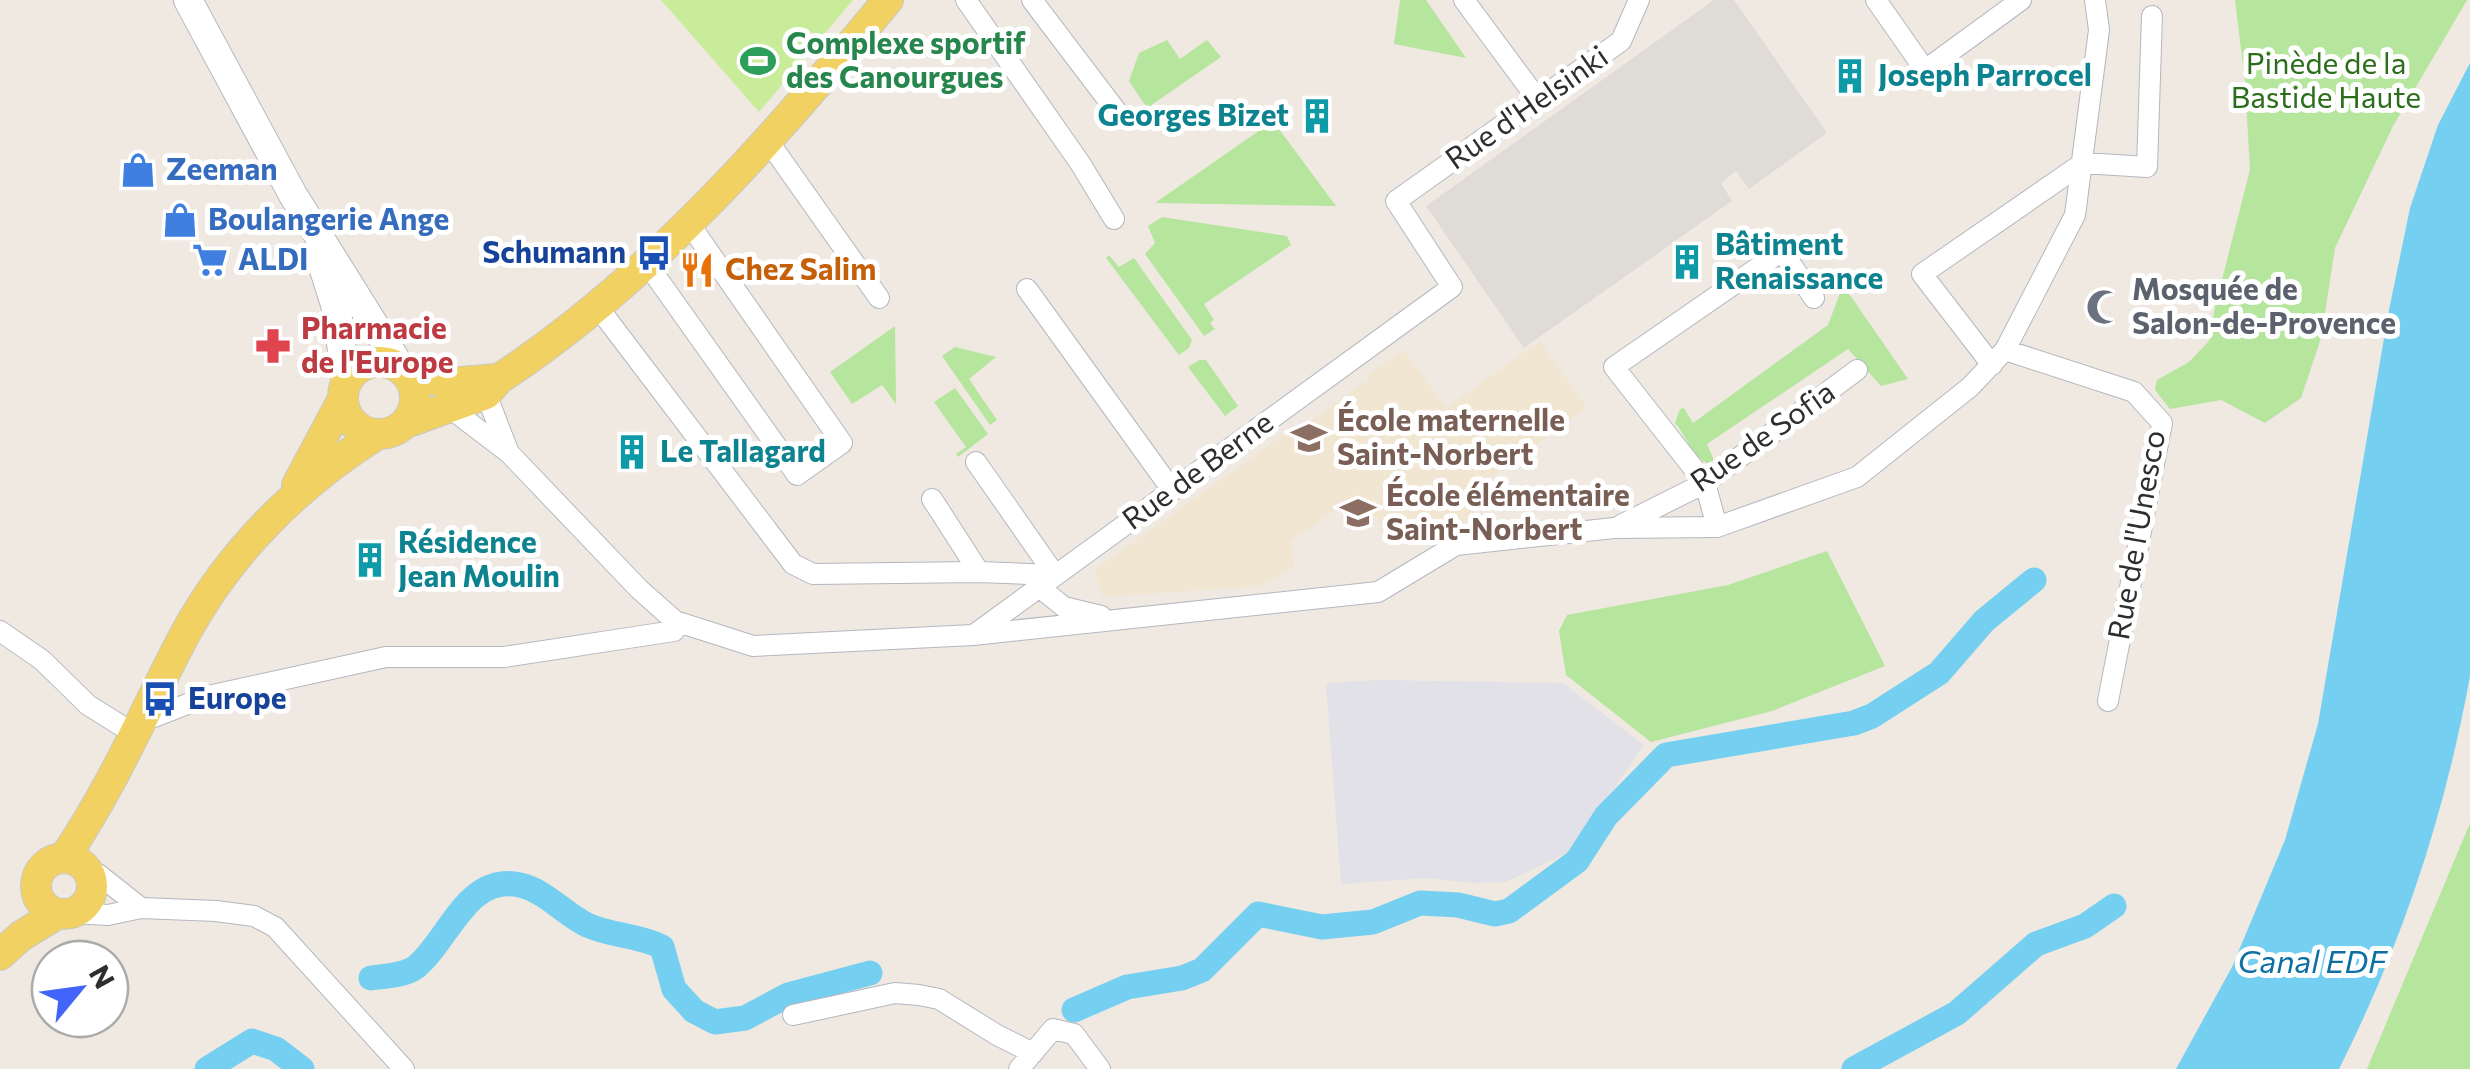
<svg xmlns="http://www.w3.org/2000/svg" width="2470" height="1069" font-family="Commissioner,sans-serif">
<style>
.industrial{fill:#e3e1e8}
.education{fill:#f0e6d1}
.green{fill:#b6e59e}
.pitch{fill:#c9ec9a}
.plaza{fill:#dfdcd8}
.water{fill:#75cff0}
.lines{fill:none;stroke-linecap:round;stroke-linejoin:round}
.canal{stroke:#75cff0;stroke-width:25}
.street-casing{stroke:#b4b7c1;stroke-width:22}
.secondary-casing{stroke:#b4b7c1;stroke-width:30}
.primary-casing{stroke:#c9c9c9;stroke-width:32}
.street{stroke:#fff;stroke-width:20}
.secondary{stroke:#fff;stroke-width:28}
.primary{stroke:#f2d163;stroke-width:30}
.labels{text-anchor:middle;stroke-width:10;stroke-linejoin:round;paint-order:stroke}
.leisure-label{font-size:30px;font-weight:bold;fill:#27864d;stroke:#fff;text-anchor:start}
.park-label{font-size:30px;fill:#2c6e1b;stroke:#fff}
.culture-label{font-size:30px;font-weight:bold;fill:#0d838f;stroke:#fff;text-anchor:start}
.street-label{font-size:30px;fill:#2e2e2e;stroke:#fff}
.shop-label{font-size:30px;font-weight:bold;fill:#366cbe;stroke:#fff;text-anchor:start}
.transit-label{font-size:30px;font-weight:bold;fill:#164399;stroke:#fff;text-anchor:end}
.food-label{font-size:30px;font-weight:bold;fill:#c56008;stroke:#fff;text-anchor:start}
.worship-label{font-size:30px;font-weight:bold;fill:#5b616d;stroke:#fff;text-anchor:start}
.health-label{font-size:30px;font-weight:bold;fill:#be3a42;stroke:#fff;text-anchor:start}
.education-label{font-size:30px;font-weight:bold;fill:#785e54;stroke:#fff;text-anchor:start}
.water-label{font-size:32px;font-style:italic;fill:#0d6fa3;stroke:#fff}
</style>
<rect width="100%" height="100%" fill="#efe9e1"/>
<!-- industrial -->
<path class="industrial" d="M1380,680l183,3 81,62 -73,106 -65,31 -33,1 -46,-5 -86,6 -15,-201z"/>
<!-- education -->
<path class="education" d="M1540,341l47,67 -123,89 11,17 -21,15 -65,6 -15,-20 -16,10 -15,-20 -52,36 3,27 -35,18 -156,11 -9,-27 207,-147 3,3 65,-47 -1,-4 36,-25 42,58z"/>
<!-- green -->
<path class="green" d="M1400,0h26l40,58 -72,-14z
M2235,0h232l-74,126 -58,122 -14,90 -20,60 -36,25 -44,-23 -51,9 -15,-19 2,-10 32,-18 20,-21 6,-34 35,-137 -5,-88z
M1167,40l13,19 27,-19 14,17 -74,51 -18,-27 10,-28z
M1273,121l63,85 -181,-3z
M1162,217l125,19 4,9 -87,59 10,16 -4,3 5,6 -11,7 -59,-82 10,-11 -7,-17z
M1109,255l10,12 15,-9 58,82 -3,8 -10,7 -73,-97z
M1843,285l65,94 -27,7 -33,-37 -141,95 9,21c-22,-1 -28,-27 -41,-42l5,-14 4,-1 9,15 135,-98z
M895,326l1,78 -14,-19 -30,19 -22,-32z
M955,347l41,10 -27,22 28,41 -7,5 -48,-69z
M1199,360h7l32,46 -13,10 -37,-49z
M955,388l33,46 -30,23 -2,-3 10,-7 -32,-45z
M1827,551l58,115 -113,45 -121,31 -85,-67 -7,-44 8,-16 161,-30z
M2470,823v246h-103z"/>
<!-- pitch -->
<path class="pitch" d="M661,0h192l-94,112z"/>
<!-- plaza -->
<path class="plaza" d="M1714,0h20l93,133 -78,56 -13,-18 -15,12 11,18 -208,147 -98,-142z"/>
<!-- water -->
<path class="water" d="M2470,63v613c-25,138 -68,268 -131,393h-163l56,-102 53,-127 33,-116 70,-409 22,-107 28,-83z"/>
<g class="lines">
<!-- canal -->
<path class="canal" d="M371,978c13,-2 33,-2 45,-11 33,-27 51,-94 104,-82 26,6 44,29 67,40 24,11 52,10 75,22l12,42 20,22 21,11 30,-4 43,-23 82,-22
M1074,1010l53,-23 55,-9 20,-8 56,-56 64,13 51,-5 47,-19 38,2 37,9 14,-3 68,-50 29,-45 60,-61 188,-32 18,-7 67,-43 45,-52 50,-41
M207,1069l45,-28 24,8 26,20
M1854,1069l103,-56 79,-69 49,-18 29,-20"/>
<defs>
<path id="street" d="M966,0l114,163 34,56
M1032,0l88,116
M1464,0l74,100
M1876,0l49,70 96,-70
M766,138l113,160
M645,261l152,214 45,-32 -154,-221
M1027,289l145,201
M597,306l196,258 20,10 166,-2 76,3
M2005,350l129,42 28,31 -54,278
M1992,365l-70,-91 161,-111 64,4 5,-151
M486,394l23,59
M450,408l59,45 130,136 36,32 78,25 220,-11 405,-43 78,-47 158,-17 103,-1 140,-50 113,-90 35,-37 70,-135 24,-185 -4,-30
M976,462l79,113
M932,499l47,73
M1621,525l84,-42 152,-113
M1717,527l-12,-44 -91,-116 168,-116 32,47
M1039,587l25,20 37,9
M0,631l42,29 46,45 48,30
M975,634l477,-347 -56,-86 225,-160 18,-41
M154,717l54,-21 178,-39h118l170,-26
M88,871l10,3 43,34
M73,913l35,2 33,-7 75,3 38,5 21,11 129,142
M793,1015l102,-22 24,2 20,4 58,36 36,18
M1019,1069l34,-40 21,5 26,35"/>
<path id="secondary" d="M188,0l105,195 108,173
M321,260l16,51 9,72"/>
<path id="primary" d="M343 398a36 36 0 1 1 72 0a36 36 0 1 1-72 0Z
M407,374l43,9 46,-4
M406,423l80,-29 13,-15c151,-99 275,-241 389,-379
M297,485l46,-86
M36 886a28 28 0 1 1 56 0a28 28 0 1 1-56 0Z
M64,858c48,-70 81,-148 120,-222 45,-84 114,-152 194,-202
M0,955l21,-19 36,-22"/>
</defs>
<!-- street casing -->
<use href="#street" class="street-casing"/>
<!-- secondary casing -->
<use href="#secondary" class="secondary-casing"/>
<!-- primary casing -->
<use href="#primary" class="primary-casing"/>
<!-- street -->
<use href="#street" class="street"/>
<!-- secondary -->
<use href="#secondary" class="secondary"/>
<!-- primary -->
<use href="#primary" class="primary"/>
</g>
<!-- icons -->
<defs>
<symbol id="stadium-bare" viewBox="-9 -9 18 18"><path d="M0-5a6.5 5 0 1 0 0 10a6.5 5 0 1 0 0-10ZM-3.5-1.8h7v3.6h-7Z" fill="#2e9e5b" stroke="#fff" stroke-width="2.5" paint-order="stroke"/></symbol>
<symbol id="building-bare" viewBox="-9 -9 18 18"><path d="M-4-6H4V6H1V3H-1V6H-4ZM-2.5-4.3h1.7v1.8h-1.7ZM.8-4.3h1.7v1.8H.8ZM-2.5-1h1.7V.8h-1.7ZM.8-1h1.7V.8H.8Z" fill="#0f9aa8" stroke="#fff" stroke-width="2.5" paint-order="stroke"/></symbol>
<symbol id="shop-bare" viewBox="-9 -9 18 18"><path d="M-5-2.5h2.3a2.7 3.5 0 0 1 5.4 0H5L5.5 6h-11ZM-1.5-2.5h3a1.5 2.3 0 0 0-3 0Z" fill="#3f7fe0" stroke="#fff" stroke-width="2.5" paint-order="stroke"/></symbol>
<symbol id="bus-bare" viewBox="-9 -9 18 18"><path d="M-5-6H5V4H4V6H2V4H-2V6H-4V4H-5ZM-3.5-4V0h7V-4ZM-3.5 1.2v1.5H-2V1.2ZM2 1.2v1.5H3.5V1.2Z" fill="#1a4fb4" stroke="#fff" stroke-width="2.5" paint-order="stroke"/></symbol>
<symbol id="supermarket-bare" viewBox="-9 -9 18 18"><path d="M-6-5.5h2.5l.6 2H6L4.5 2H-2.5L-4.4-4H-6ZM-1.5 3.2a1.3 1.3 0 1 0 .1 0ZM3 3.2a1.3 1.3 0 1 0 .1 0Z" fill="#3f7fe0" stroke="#fff" stroke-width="2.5" paint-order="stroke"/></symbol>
<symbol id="restaurant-bare" viewBox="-9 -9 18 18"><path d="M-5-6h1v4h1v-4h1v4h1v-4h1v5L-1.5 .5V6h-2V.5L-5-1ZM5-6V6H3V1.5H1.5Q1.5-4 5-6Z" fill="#e8710a" stroke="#fff" stroke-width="2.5" paint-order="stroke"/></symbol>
<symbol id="mosque-bare" viewBox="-9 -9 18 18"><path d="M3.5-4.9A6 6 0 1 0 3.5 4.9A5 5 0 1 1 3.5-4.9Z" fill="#6b7280" stroke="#fff" stroke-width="2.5" paint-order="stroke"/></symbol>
<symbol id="pharmacy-bare" viewBox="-9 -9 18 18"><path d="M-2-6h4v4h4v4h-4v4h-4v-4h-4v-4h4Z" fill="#e0444e" stroke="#fff" stroke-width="2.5" paint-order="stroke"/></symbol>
<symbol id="school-bare" viewBox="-9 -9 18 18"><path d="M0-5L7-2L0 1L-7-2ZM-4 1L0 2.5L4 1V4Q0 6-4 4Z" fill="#8d6e63" stroke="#fff" stroke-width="2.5" paint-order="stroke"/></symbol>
</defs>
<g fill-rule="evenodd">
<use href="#stadium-bare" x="733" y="36" width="50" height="50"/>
<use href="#building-bare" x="1825" y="51" width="50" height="50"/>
<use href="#building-bare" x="1292" y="91" width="50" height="50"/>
<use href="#shop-bare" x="113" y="145" width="50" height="50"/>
<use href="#shop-bare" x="155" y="195" width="50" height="50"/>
<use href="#bus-bare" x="629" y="228" width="50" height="50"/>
<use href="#supermarket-bare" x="185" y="235" width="50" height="50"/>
<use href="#building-bare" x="1662" y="237" width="50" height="50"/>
<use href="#restaurant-bare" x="672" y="245" width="50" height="50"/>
<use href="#mosque-bare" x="2079" y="282" width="50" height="50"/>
<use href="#pharmacy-bare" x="248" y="321" width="50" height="50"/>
<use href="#school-bare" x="1284" y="413" width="50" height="50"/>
<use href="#building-bare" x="607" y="427" width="50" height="50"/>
<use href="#school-bare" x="1333" y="488" width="50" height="50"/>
<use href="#building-bare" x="345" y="535" width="50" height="50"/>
<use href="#bus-bare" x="135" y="674" width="50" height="50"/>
</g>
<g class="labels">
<!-- leisure labels -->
<g class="leisure-label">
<text x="786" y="54">Complexe sportif<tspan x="786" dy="34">des Canourgues</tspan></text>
</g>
<!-- park labels -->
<g class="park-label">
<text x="2326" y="74">Pinède de la<tspan x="2326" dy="34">Bastide Haute</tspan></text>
</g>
<!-- culture labels -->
<g class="culture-label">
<text x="1878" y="86">Joseph Parrocel</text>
<text x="1289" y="126" text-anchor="end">Georges Bizet</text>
<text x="1715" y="255">Bâtiment<tspan x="1715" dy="34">Renaissance</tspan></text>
<text x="660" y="462">Le Tallagard</text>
<text x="398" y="553">Résidence<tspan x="398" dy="34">Jean Moulin</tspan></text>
</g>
<!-- street labels -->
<g class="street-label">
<text transform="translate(1527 108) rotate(-35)" y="10">Rue d'Helsinki</text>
<text transform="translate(1763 437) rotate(-35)" y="10">Rue de Sofia</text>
<text transform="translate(1198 471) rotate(-36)" y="10">Rue de Berne</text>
<text transform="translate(2137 535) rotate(-80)" y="10">Rue de l'Unesco</text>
</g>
<!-- shop labels -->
<g class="shop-label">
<text x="166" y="180">Zeeman</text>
<text x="208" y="230">Boulangerie Ange</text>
<text x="238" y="270">ALDI</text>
</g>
<!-- transit labels -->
<g class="transit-label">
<text x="626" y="263">Schumann</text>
<text x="188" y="709" text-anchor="start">Europe</text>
</g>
<!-- food labels -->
<g class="food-label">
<text x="725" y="280">Chez Salim</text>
</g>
<!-- worship labels -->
<g class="worship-label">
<text x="2132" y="300">Mosquée de<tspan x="2132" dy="34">Salon-de-Provence</tspan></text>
</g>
<!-- health labels -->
<g class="health-label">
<text x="301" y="339">Pharmacie<tspan x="301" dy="34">de l'Europe</tspan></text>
</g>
<!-- education labels -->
<g class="education-label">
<text x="1337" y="431">École maternelle<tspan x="1337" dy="34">Saint-Norbert</tspan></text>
<text x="1386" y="506">École élémentaire<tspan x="1386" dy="34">Saint-Norbert</tspan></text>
</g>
<!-- water labels -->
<g class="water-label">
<text x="2312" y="973">Canal EDF</text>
</g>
</g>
<!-- north arrow -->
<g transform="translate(80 989) rotate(61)"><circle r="48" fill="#ffffff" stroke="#ababab" stroke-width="2.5"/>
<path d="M0-8L18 38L0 25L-18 38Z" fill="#4264fb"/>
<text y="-15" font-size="28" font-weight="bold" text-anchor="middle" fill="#2e2e2e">N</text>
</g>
</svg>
